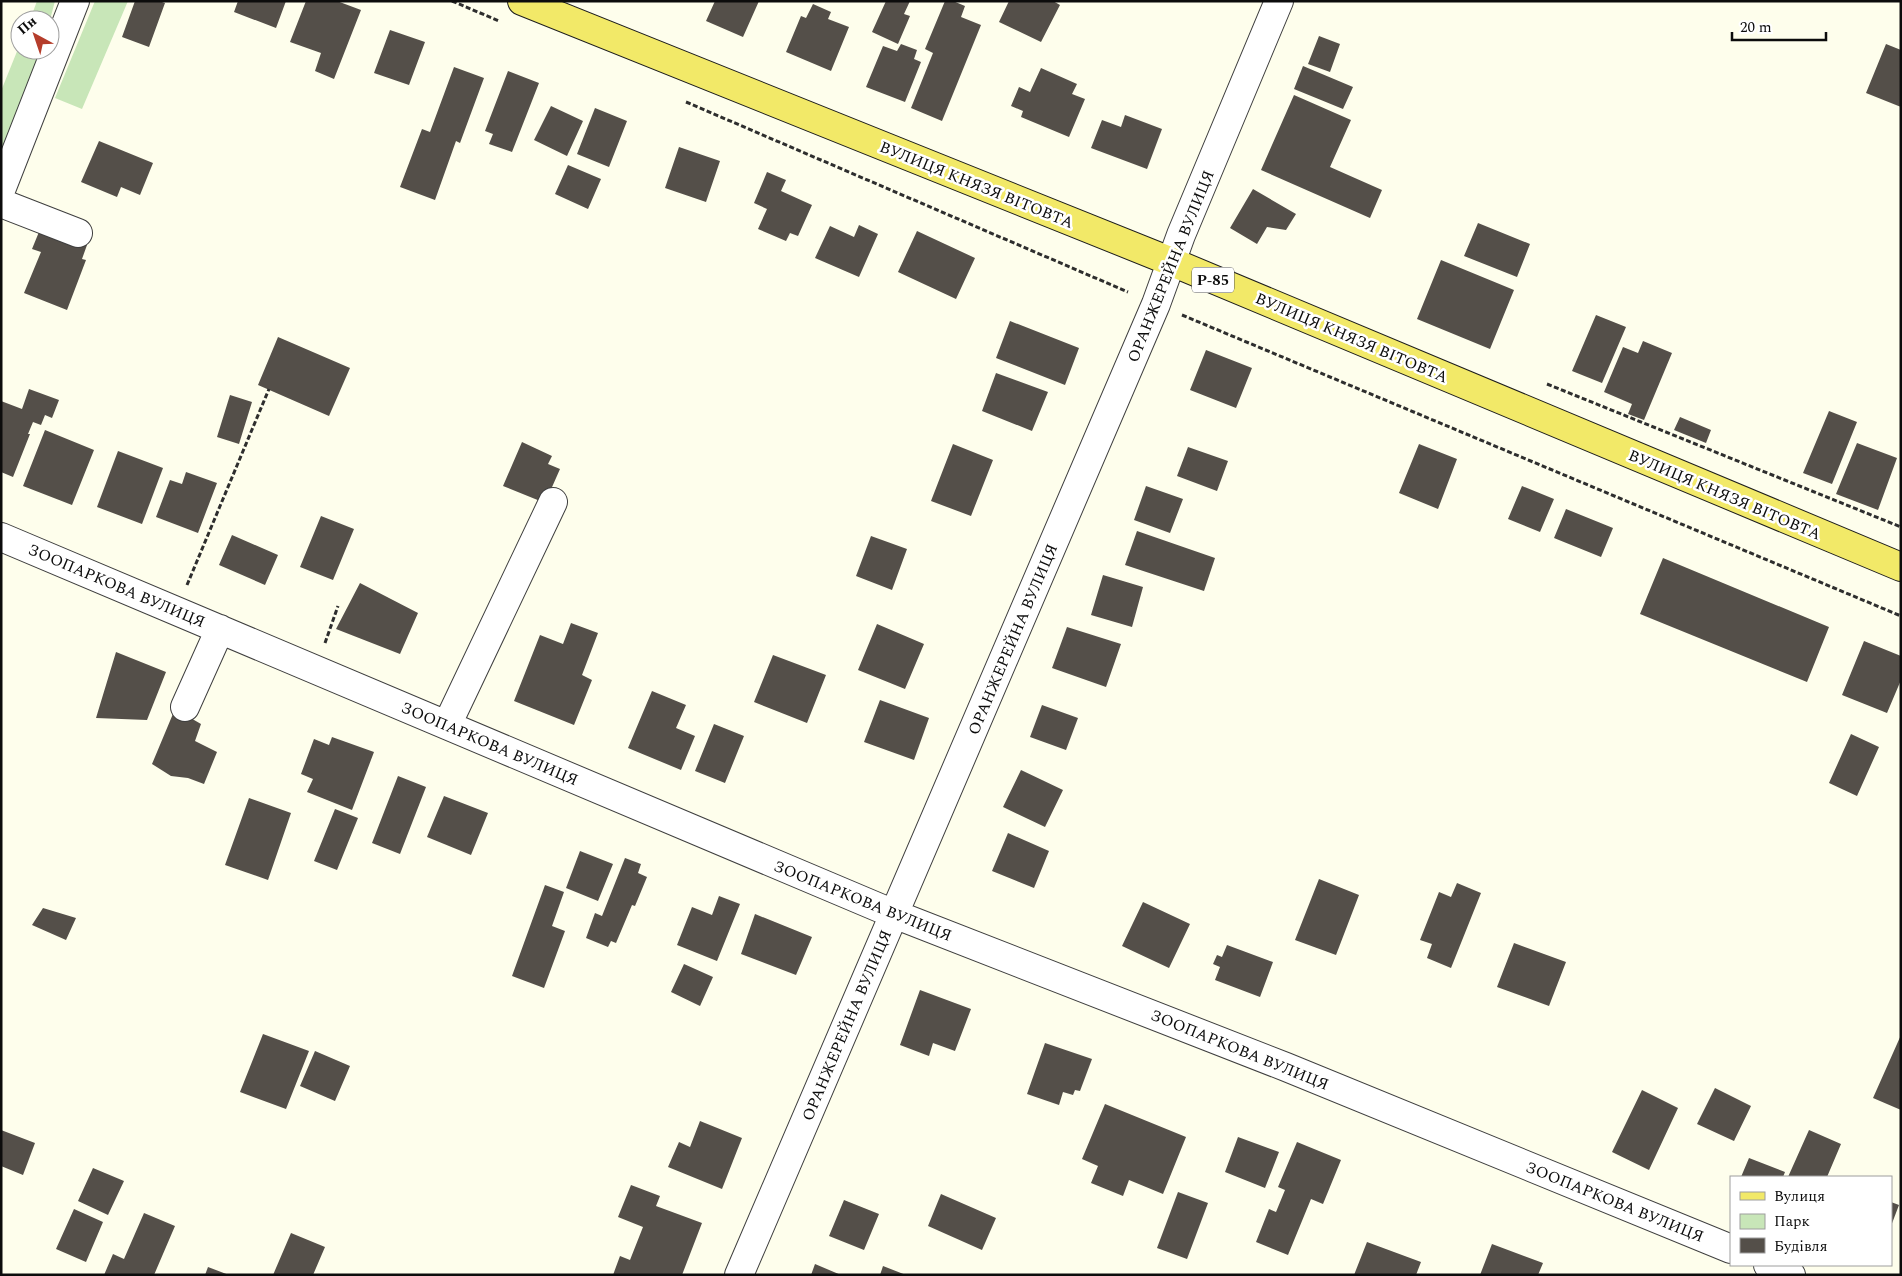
<svg xmlns="http://www.w3.org/2000/svg" width="1902" height="1276" font-family="Spectral,serif">
<style>
.green{fill:#c8e6b8}
.building{fill:#544f49}
.lines{fill:none;stroke-linecap:round;stroke-linejoin:round}
.minor-casing{stroke:#3f3f3f;stroke-width:30}
.major-casing{stroke:#1d1d1d;stroke-width:30}
.path{stroke:#2e2e2e;stroke-width:3;stroke-dasharray:5 2.5;stroke-linecap:butt}
.minor{stroke:#fff;stroke-width:28}
.major{stroke:#f2e968;stroke-width:28}
.labels{text-anchor:middle;stroke-width:5;stroke-linejoin:round;paint-order:stroke}
.shield{fill:#fff;stroke:#555;stroke-width:1}
.shield-label{font-size:15px;font-weight:bold;fill:#0c0c0c}
.street-label{font-size:16px;fill:#0c0c0c;stroke:#fff}
</style>
<rect width="100%" height="100%" fill="#fefeec"/>
<!-- green -->
<path class="green" d="M37,1h18l-5,19h-20z
M95,1h33l-46,108 -27,-11z
M20,44v6h24l-43,106v-65z"/>
<!-- building -->
<path class="building" d="M135,1h24l6,2 -16,44 -27,-10z
M238,1h48l-10,27 -42,-16z
M306,1h31l24,9 -27,69 -19,-8 6,-18 -31,-11z
M715,1h44l-16,36 -37,-16z
M886,1h24l-6,13 6,2 -12,28 -26,-12z
M945,1h8l12,5 -4,11 20,8 -39,96 -31,-13 22,-55 -8,-4z
M1009,1h44l7,4 -19,37 -42,-20z
M813,4l18,8 -3,7 21,8 -18,44 -45,-19 15,-36 5,2z
M390,30l35,12 -16,43 -35,-12z
M1319,36l21,8 -10,28 -22,-8z
M901,44l16,6 -3,9 7,3 -16,40 -39,-15 17,-41 14,5z
M1886,44l15,6v57l-35,-14z
M1303,66l50,21 -10,22 -49,-20z
M454,67l30,11 -24,65 -4,-2 -21,59 -35,-13 22,-58 8,3z
M1041,68l36,16 -5,10 13,5 -16,38 -48,-20 2,-6 -12,-5 8,-19 11,5z
M508,71l31,12 -27,69 -23,-8 4,-10 -8,-3z
M1294,95l57,25 -21,47 52,23 -12,28 -109,-48z
M551,106l32,15 -16,35 -33,-16z
M595,108l32,13 -18,46 -32,-13z
M1125,115l37,14 -15,40 -56,-21 11,-28 19,7z
M99,141l54,22 -13,32 -19,-8 -4,10 -36,-15z
M679,147l41,14 -14,41 -41,-14z
M568,165l33,14 -13,30 -33,-15z
M767,172l19,8 -5,11 31,14 -14,31 -8,-3 -4,8 -28,-12 9,-20 -13,-6z
M1253,189l43,25 -10,16 -19,-3 -10,17 -27,-16z
M1478,223l52,21 -13,33 -53,-21z
M859,225l19,9 -19,43 -44,-19 15,-32 24,11z
M41,227l46,18 -5,14 4,1 -19,50 -43,-17 17,-41 -9,-3z
M917,231l58,27 -19,41 -58,-27z
M1441,260l73,30 -24,59 -73,-30z
M1596,315l30,12 -24,56 -30,-12z
M1010,321l69,27 -14,37 -69,-27z
M278,337l72,31 -21,48 -71,-31z
M1643,341l29,12 -28,67 -16,-6 4,-10 -28,-12 19,-45 15,6z
M1206,350l46,18 -16,40 -46,-18z
M996,373l52,19 -16,39 -50,-20z
M29,389l30,11 -7,18 -7,-3 -4,10 -8,-3 -5,12h2l-17,43 -12,-5v-71l21,8z
M230,395l22,7 -13,42 -22,-7z
M1829,411l28,11 -25,62 -29,-11z
M1680,417l31,13 -5,13 -32,-13z
M45,430l49,20 -22,55 -49,-19z
M522,442l30,14 -4,8 12,5 -15,34 -42,-17z
M1857,443l40,15 -19,52 -42,-16z
M953,444l40,16 -22,56 -40,-15z
M1419,444l38,15 -19,50 -39,-16z
M1188,447l40,14 -11,30 -40,-15z
M118,451l45,17 -21,56 -45,-17z
M186,472l31,11 -19,50 -42,-16 14,-37 12,4z
M1146,486l37,13 -13,34 -36,-13z
M1522,486l32,13 -14,33 -32,-13z
M1566,509l47,19 -12,29 -47,-19z
M321,516l33,13 -21,51 -33,-13z
M1137,531l78,27 -11,33 -79,-26z
M232,535l46,20 -13,30 -46,-20z
M871,536l36,13 -15,41 -36,-14z
M1663,558l166,69 -22,55 -167,-68z
M1103,575l40,12 -11,40 -41,-12z
M360,583l58,30 -18,41 -64,-25z
M571,623l27,10 -16,42 10,5 -18,45 -60,-24 26,-66 23,9z
M877,624l47,20 -19,45 -47,-19z
M1067,627l54,17 -15,43 -54,-19z
M1864,641l37,15v24l-14,33 -45,-18z
M116,652l50,20 -19,48 -51,-2z
M773,655l53,20 -19,48 -53,-21z
M652,691l34,14 -10,23 19,8 -14,34 -53,-22z
M880,700l49,18 -15,42 -50,-18z
M1042,705l36,13 -12,32 -36,-13z
M175,709l26,15 -6,17 22,11 -13,32 -16,-6 -17,-2 -19,-12z
M714,724l30,12 -19,47 -30,-12z
M1851,734l28,13 -22,49 -28,-13z
M332,737l42,15 -22,58 -45,-18 6,-13 -12,-5 13,-35 15,6z
M1021,770l42,20 -18,37 -42,-20z
M398,776l28,11 -26,67 -28,-11z
M444,796l44,17 -17,42 -44,-18z
M249,798l42,15 -23,67 -43,-15z
M335,809l23,9 -21,52 -23,-9z
M1008,833l41,18 -15,37 -42,-17z
M580,851l33,13 -15,37 -32,-13z
M625,858l16,6 -3,9 9,4 -12,29 -3,-1 -16,38 -5,-2 -3,6 -22,-9 9,-25 7,3z
M1319,879l40,16 -23,60 -41,-15z
M1457,883l24,10 -30,75 -24,-10 5,-14 -12,-4 19,-48 12,5z
M545,885l19,7 -12,34 13,5 -21,57 -32,-12z
M719,896l21,8 -23,57 -40,-16 15,-38 20,8z
M1143,902l47,22 -21,44 -47,-22z
M43,908l33,10 -10,22 -34,-15z
M755,914l57,23 -16,38 -55,-21z
M1514,943l52,19 -17,44 -52,-19z
M1227,945l46,17 -13,35 -45,-17 5,-13 -7,-3 4,-9 5,2z
M684,964l29,13 -13,29 -29,-14z
M920,990l51,19 -16,42 -22,-8 -4,13 -29,-11z
M263,1034l46,17 -23,58 -46,-17z
M1901,1035v75l-28,-12z
M1045,1043l47,16 -12,32 -5,-1 -2,5 -10,-3 -4,13 -32,-11z
M315,1051l35,15 -15,35 -35,-15z
M1715,1088l36,18 -17,35 -37,-17z
M1642,1090l36,18 -29,62 -37,-18z
M1105,1104l81,33 -23,57 -34,-14 -6,16 -32,-13 7,-17 -16,-7z
M700,1121l42,17 -20,51 -54,-22 11,-25 11,5z
M1,1130l34,13 -12,32 -22,-9z
M1809,1130l32,14 -14,33h-39z
M1238,1137l41,15 -14,36 -40,-16z
M1297,1142l44,18 -18,44 -12,-5 -23,56 -32,-13 13,-33 7,3 9,-22 -7,-3z
M1749,1158l36,14 -2,5h-42z
M93,1168l31,13 -16,34 -30,-14z
M631,1185l29,11 -4,10 46,17 -20,52h-69l7,-19 10,4 13,-33 -25,-10z
M1178,1192l30,11 -21,56 -30,-11z
M941,1194l55,24 -14,32 -54,-24z
M844,1200l35,14 -15,36 -35,-14z
M1891,1202l8,3 -8,21z
M74,1209l29,13 -17,40 -30,-13z
M144,1213l31,13 -21,49h-50l9,-21 11,5z
M291,1233l34,14 -12,28h-40z
M1367,1242l54,20 -5,13h-62z
M1492,1244l51,19 -5,12h-58z
M815,1264l26,11h-30z
M883,1266l23,9h-26z
M208,1267l21,8h-24z"/>
<g class="lines">
<defs>
<path id="minor" d="M1,190l74,-189
M1,203l77,30
M1,537l893,377 392,153 445,182
M185,707l35,-78
M447,725l106,-223
M1768,1265l23,10
M739,1275l417,-971 25,-69 98,-234"/>
<path id="major" d="M522,1l650,261 729,305"/>
</defs>
<!-- minor casing -->
<use href="#minor" class="minor-casing"/>
<!-- major casing -->
<use href="#major" class="major-casing"/>
<!-- path -->
<path class="path" d="M452,1l47,20
M686,102l442,190
M1182,315l719,301
M1547,384l354,143
M187,585l82,-196
M325,643l13,-37"/>
<!-- minor -->
<use href="#minor" class="minor"/>
<!-- major -->
<use href="#major" class="major"/>
</g>
<g class="labels">
<!-- shield labels -->
<rect class="shield" x="1192" y="267.5" width="42" height="25" rx="4"/>
<g class="shield-label">
<text x="1213" y="285">Р-85</text>
</g>
<!-- street labels -->
<g class="street-label">
<text transform="translate(977 184) rotate(22)" y="6">ВУЛИЦЯ КНЯЗЯ ВІТОВТА</text>
<text transform="translate(1170 266) rotate(-68)" y="6">ОРАНЖЕРЕЙНА ВУЛИЦЯ</text>
<text transform="translate(1352 337) rotate(23)" y="6">ВУЛИЦЯ КНЯЗЯ ВІТОВТА</text>
<text transform="translate(1725 494) rotate(23)" y="6">ВУЛИЦЯ КНЯЗЯ ВІТОВТА</text>
<text transform="translate(117 585) rotate(23)" y="6">ЗООПАРКОВА ВУЛИЦЯ</text>
<text transform="translate(1012 639) rotate(-67)" y="6">ОРАНЖЕРЕЙНА ВУЛИЦЯ</text>
<text transform="translate(490 743) rotate(23)" y="6">ЗООПАРКОВА ВУЛИЦЯ</text>
<text transform="translate(863 900) rotate(22)" y="6">ЗООПАРКОВА ВУЛИЦЯ</text>
<text transform="translate(846 1025) rotate(-67)" y="6">ОРАНЖЕРЕЙНА ВУЛИЦЯ</text>
<text transform="translate(1240 1049) rotate(22)" y="6">ЗООПАРКОВА ВУЛИЦЯ</text>
<text transform="translate(1615 1201) rotate(22)" y="6">ЗООПАРКОВА ВУЛИЦЯ</text>
</g>
</g>
<!-- border -->
<rect width="1902" height="1276" fill="none" stroke="#0c0c0c" stroke-width="5"/>
<!-- legend -->
<rect x="1730" y="1176" width="162" height="90" fill="#ffffff" stroke="#9e9e9e"/>
<rect x="1740" y="1192" width="25" height="8" fill="#f2e968" stroke="#9e9e9e"/>
<text x="1774" y="1201" font-size="15" fill="#0c0c0c">Вулиця</text>
<rect x="1740" y="1214" width="25" height="15" fill="#c8e6b8" stroke="#9e9e9e"/>
<text x="1774" y="1226" font-size="15" fill="#0c0c0c">Парк</text>
<rect x="1740" y="1238" width="25" height="15" fill="#544f49" stroke="#9e9e9e"/>
<text x="1774" y="1251" font-size="15" fill="#0c0c0c">Будівля</text>
<!-- north arrow -->
<g transform="translate(35 35) rotate(320)"><circle r="24" fill="#ffffff" stroke="#9e9e9e"/>
<path d="M0-4L9 19L0 12L-9 19Z" fill="#b53d2b"/>
<text y="-8" font-size="14" font-weight="bold" text-anchor="middle" fill="#0c0c0c">Пн</text>
</g>
<!-- scale -->
<path d="M1732 32v8h94v-8" fill="none" stroke="#0c0c0c" stroke-width="2.5"/>
<text x="1740" y="32" font-size="15" fill="#0c0c0c" stroke="#ffffff" stroke-width="4" paint-order="stroke">20 m</text>
</svg>
